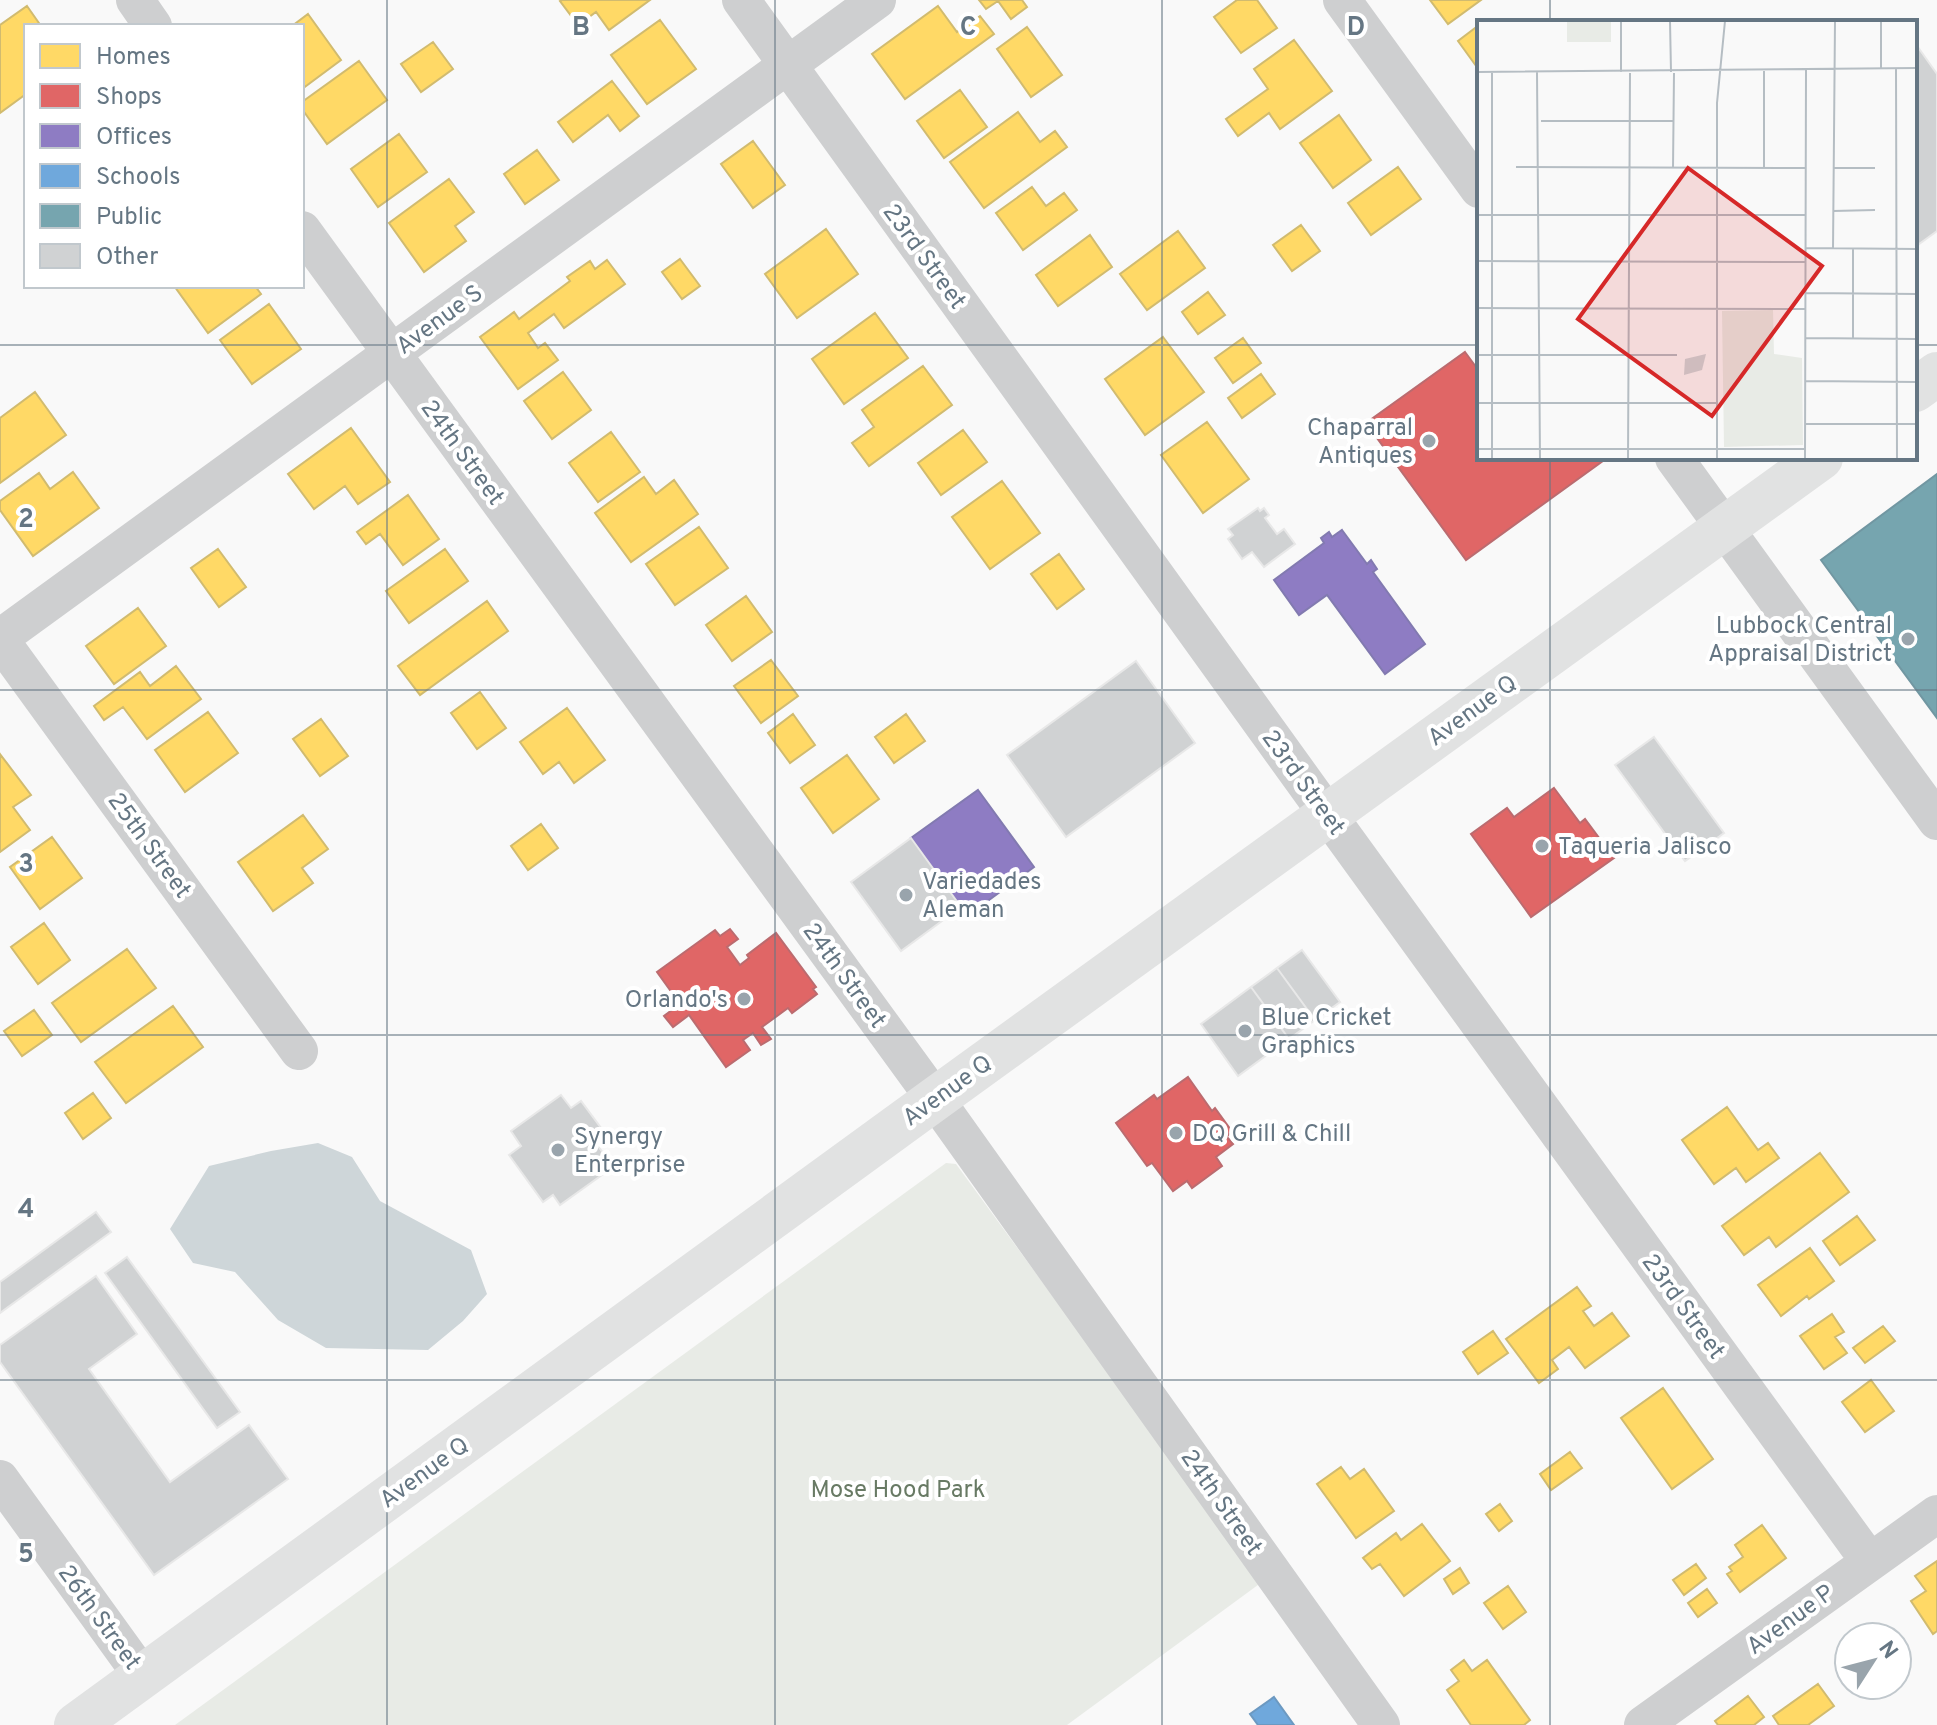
<svg xmlns="http://www.w3.org/2000/svg" width="1937" height="1725" font-family="Overpass,sans-serif">
<style>
.green{fill:#e8ebe6}
.water{fill:#ced6d9}
.homes{fill:#ffd966;stroke:#d1bb6f;stroke-width:2}
.shops{fill:#e06666;stroke:#bb6b6f;stroke-width:2}
.offices{fill:#8e7cc3;stroke:#827ab0;stroke-width:2}
.schools{fill:#6fa8dc;stroke:#6c99c1;stroke-width:2}
.public{fill:#76a5af;stroke:#7197a2;stroke-width:2}
.building{fill:#d0d2d3;stroke:#e8e8e8;stroke-width:2}
.lines{fill:none;stroke-linecap:round;stroke-linejoin:round}
.minor{stroke:#cecfd0;stroke-width:38}
.highway{stroke:#e1e2e2;stroke-width:44}
.grid{fill:none;stroke:#657683;stroke-width:2;stroke-opacity:0.55}
.poi-dot{fill:#99a4ac;stroke:#fff;stroke-width:3}
.labels{text-anchor:middle;stroke-width:8;stroke-linejoin:round;paint-order:stroke}
.street-label{font-size:24px;fill:#657683;stroke:#fff}
.poi-label{font-size:24px;fill:#657683;stroke:#fff;text-anchor:start}
.park-label{font-size:24px;fill:#687a64;stroke:#fff}
.inset-road{fill:none;stroke:#b5bdc3;stroke-width:2}
.view{fill:#d62828;fill-opacity:0.15;stroke:#d62828;stroke-width:4}
.inset-edge{fill:none;stroke:#657683;stroke-width:4}
.grid-label{font-size:26px;text-anchor:middle;font-weight:bold;fill:#657683;stroke:#fff;stroke-width:8;stroke-linejoin:round;paint-order:stroke}
</style>
<rect width="100%" height="100%" fill="#f9f9f9"/>
<!-- green -->
<path class="green" d="M946,1163l10,1 306,418 -195,143h-892z"/>
<!-- water -->
<path class="water" d="M318,1143l34,14 28,44 91,49 16,44 -24,27 -35,29 -102,-2 -48,-28 -43,-48 -42,-9 -23,-34 39,-63 62,-15z"/>
<!-- homes -->
<path class="homes" d="M562,0h88l-41,30 -13,-18 -18,13 -18,-24z
M979,0h43l5,7 -16,12 -13,-18 -12,8z
M1237,0h20l20,28 -36,25 -27,-36z
M1430,0h51l-33,24z
M27,6l14,20h-15v68l-26,19v-88z
M938,6l19,26 23,-16 14,18 -89,65 -33,-45z
M308,14l33,46 -39,29v-63h-10z
M660,20l36,49 -49,35 -36,-49z
M1479,25v45l-21,-29z
M1027,27l35,48 -31,22 -34,-48z
M1294,40l38,51 -52,38 -11,-16 -31,23 -12,-17 42,-30 -14,-20z
M433,42l20,27 -32,23 -20,-28z
M359,61l28,39 -60,44 -25,-35v-7z
M612,81l27,35 -19,15 -12,-16 -35,27 -15,-20z
M960,90l27,37 -43,31 -27,-37z
M1018,112l22,30 15,-11 12,16 -83,61 -34,-46z
M1339,115l32,45 -38,28 -33,-45z
M399,134l28,38 -49,35 -27,-38z
M753,141l32,44 -32,23 -32,-44z
M537,150l22,30 -34,24 -21,-30z
M1398,167l23,32 -50,36 -23,-32z
M449,179l25,33 -19,14 11,15 -42,31 -35,-49z
M1032,187l14,19 18,-13 13,17 -54,40 -27,-37z
M1301,225l19,26 -28,20 -19,-26z
M826,229l32,45 -61,44 -32,-44z
M1178,231l27,37 -58,42 -27,-36z
M1090,235l22,32 -54,39 -22,-31z
M680,259l20,27 -18,13 -20,-27z
M607,260l18,24 -61,44 -10,-14 -26,19 10,15 7,-5 13,17 -40,29 -38,-52 34,-25 5,7 51,-38 -3,-4 23,-16 5,8z
M176,286h79l6,8 -53,39 -33,-46z
M1208,292l17,23 -27,19 -16,-22z
M269,304l32,45 -49,35 -32,-44z
M875,313l33,45 -64,46 -32,-45z
M1163,337l41,55 -59,43 -40,-56z
M1243,338l18,25 -28,20 -18,-25z
M923,366l29,39 -83,61 -17,-23 22,-16 -12,-17z
M563,372l28,38 -39,29 -28,-38z
M1261,374l14,20 -33,24 -14,-20z
M35,392l31,43 -66,48v-65z
M1207,422l42,57 -46,34 -42,-58z
M351,428l39,54 -32,22 -13,-18 -31,23 -26,-35z
M963,430l24,32 -46,33 -23,-32z
M611,432l29,40 -42,30 -29,-39z
M73,472l26,36 -66,48 -33,-46v-9l39,-28 11,16z
M644,477l12,17 18,-14 24,34 -67,48 -36,-49z
M1002,481l38,52 -50,36 -38,-52z
M408,495l31,44 -36,26 -23,-31 -14,10 -9,-12z
M699,527l29,41 -53,37 -29,-41z
M218,549l28,38 -27,20 -28,-39z
M445,549l23,32 -59,42 -23,-32z
M1059,554l25,35 -27,20 -26,-35z
M746,596l26,36 -40,29 -26,-36z
M487,601l21,30 -88,64 -22,-29z
M138,608l28,38 -52,38 -28,-38z
M771,660l27,36 -37,27 -27,-37z
M176,666l25,33 -54,40 -24,-32 -19,13 -10,-14 46,-34 10,14z
M480,692l26,36 -29,21 -26,-36z
M567,708l38,52 -31,23 -15,-21 -16,12 -23,-32z
M208,712l30,41 -53,39 -30,-42z
M793,714l22,31 -25,18 -22,-30z
M906,714l19,27 -31,22 -19,-26z
M321,719l27,37 -28,20 -27,-37z
M0,754l31,41 -18,12 17,23 -30,22z
M847,755l32,44 -46,34 -32,-45z
M303,815l25,34 -26,19 11,15 -40,28 -35,-49z
M541,824l17,24 -30,22 -17,-24z
M52,837l30,41 -42,31 -30,-42z
M44,923l26,37 -32,24 -27,-37z
M127,949l29,39 -75,54 -29,-39z
M173,1006l30,41 -77,56 -31,-41z
M34,1010l18,25 -30,21 -18,-25z
M93,1093l18,25 -28,21 -18,-26z
M1727,1107l31,43 10,-7 11,15 -33,24 -10,-14 -22,16 -32,-44z
M1820,1153l29,39 -73,55 -7,-10 -25,18 -22,-29z
M1857,1216l18,24 -35,25 -17,-24z
M1810,1248l24,33 -25,18 -2,-3 -26,20 -23,-31z
M1577,1287l14,19 -8,5 11,15 18,-13 17,23 -44,32 -16,-21 -17,13 6,9 -19,14 -33,-44z
M1832,1314l12,18 -9,5 12,16 -23,16 -24,-33z
M1883,1326l12,15 -30,22 -12,-15z
M1493,1331l15,22 -30,21 -15,-22z
M1871,1380l23,31 -29,21 -23,-30z
M1663,1388l50,71 -41,30 -51,-71z
M1570,1452l12,16 -31,22 -11,-16z
M1341,1467l9,12 14,-10 30,42 -38,27 -39,-54z
M1500,1504l12,17 -13,10 -13,-17z
M1422,1524l28,37 -46,35 -24,-32 -8,5 -9,-11 33,-25 5,7z
M1762,1525l24,33 -46,34 -13,-18 5,-3 -3,-4 14,-10 -8,-12z
M1937,1561v70l-4,3 -22,-33 15,-10 -11,-15z
M1696,1564l10,14 -22,17 -11,-15z
M1460,1568l9,15 -16,11 -9,-15z
M1508,1586l18,26 -23,17 -19,-26z
M1707,1589l10,14 -19,14 -10,-14z
M1464,1660l8,11 15,-11 43,60 -6,5h-53l-24,-35 12,-9 -8,-11z
M1818,1684l16,22 -26,19h-29l-6,-9z
M1748,1696l16,21 -10,8h-36l-3,-4z"/>
<!-- shops -->
<path class="shops" d="M1465,352l14,19v87h128l-141,102 -100,-137z
M1554,788l26,35 5,-4 29,39 -83,59 -60,-83 36,-26 7,9z
M730,929l8,10 -11,8 13,18 9,-7 -2,-3 29,-22 40,54 -3,2 4,5 -25,19 -4,-5 -26,19 9,12 -10,6 -8,-12 -10,7 7,10 -24,17 -37,-52 -16,12 -9,-11 16,-12 -23,-32 58,-42 5,6z
M1188,1077l24,34 3,-3 16,22 -4,7 6,7 -17,13 6,9 -30,22 -5,-7 -14,10 -21,-28 -5,3 -31,-43 38,-28 3,4z"/>
<!-- offices -->
<path class="offices" d="M1342,530l25,34 4,-4 6,9 -4,3 52,72 -40,30 -58,-79 -28,20 -25,-35 50,-37 -3,-5 8,-6 3,5z
M978,790l56,77 -67,49 -56,-78z"/>
<!-- schools -->
<path class="schools" d="M1274,1697l20,28h-36l-8,-11z"/>
<!-- public -->
<path class="public" d="M1937,474v244l-116,-158z"/>
<!-- building -->
<path class="building" d="M1915,43l22,31v157l-22,16z
M1258,508l2,3 4,-3 5,7 -4,3 12,16 7,-5 11,15 -31,23 -12,-15 -10,7 -14,-20 5,-4 -5,-6z
M1136,661l59,82 -129,94 -59,-82z
M1654,737l70,96 -39,28 -70,-96z
M911,838l50,69 -60,44 -50,-69z
M1302,950l38,52 -25,18 -38,-52z
M1277,968l38,52 -26,19 -38,-52z
M1251,987l38,52 -51,37 -37,-52z
M561,1095l10,13 10,-7 26,35 -11,7 17,24 -53,38 -7,-10 -10,7 -34,-47 12,-9 -10,-15z
M96,1212l15,20 -111,81v-31z
M127,1257l113,155 -23,16 -112,-155z
M96,1276l41,58 -48,35 81,113 79,-57 39,54 -134,96 -154,-213v-17z"/>
<g class="lines">
<!-- minor -->
<path class="minor" d="M135,0l18,26
M741,0l587,815 542,747
M1342,0l137,189
M302,230l633,869 446,626
M1674,458l263,363
M0,638l877,-638
M0,640l299,411
M0,1479l143,198
M1643,1725l294,-211"/>
<!-- highway -->
<path class="highway" d="M1915,390l22,-16
M76,1725l859,-626 886,-641"/>
</g>
<!-- grid -->
<path class="grid" d="M387,0v1725M775,0v1725M1162,0v1725M1550,0v22M0,345h1479M1915,345h22M1550,458v1267M0,690h1937M0,1035h1937M0,1380h1937"/>
<!-- markers -->
<g class="poi-dot">
<circle cx="1429" cy="441" r="8"/>
<circle cx="1908" cy="639" r="8"/>
<circle cx="1542" cy="846" r="8"/>
<circle cx="906" cy="895" r="8"/>
<circle cx="744" cy="999" r="8"/>
<circle cx="1245" cy="1031" r="8"/>
<circle cx="1176" cy="1133" r="8"/>
<circle cx="558" cy="1150" r="8"/>
</g>
<g class="labels">
<!-- street labels -->
<g class="street-label">
<text transform="translate(925 256) rotate(54)" y="8">23rd Street</text>
<text transform="translate(439 319) rotate(-36)" y="8">Avenue S</text>
<text transform="translate(463 452) rotate(54)" y="8">24th Street</text>
<text transform="translate(1472 710) rotate(-36)" y="8">Avenue Q</text>
<text transform="translate(1304 782) rotate(54)" y="8">23rd Street</text>
<text transform="translate(150 845) rotate(54)" y="8">25th Street</text>
<text transform="translate(845 975) rotate(54)" y="8">24th Street</text>
<text transform="translate(947 1090) rotate(-36)" y="8">Avenue Q</text>
<text transform="translate(1684 1306) rotate(54)" y="8">23rd Street</text>
<text transform="translate(424 1472) rotate(-36)" y="8">Avenue Q</text>
<text transform="translate(1222 1502) rotate(55)" y="8">24th Street</text>
<text transform="translate(100 1617) rotate(54)" y="8">26th Street</text>
<text transform="translate(1790 1619) rotate(-36)" y="8">Avenue P</text>
</g>
<!-- poi labels -->
<g class="poi-label">
<text x="1413" y="435" text-anchor="end">Chaparral<tspan x="1413" dy="28">Antiques</tspan></text>
<text x="1892" y="633" text-anchor="end">Lubbock Central<tspan x="1892" dy="28">Appraisal District</tspan></text>
<text x="1558" y="854">Taqueria Jalisco</text>
<text x="922" y="889">Variedades<tspan x="922" dy="28">Aleman</tspan></text>
<text x="728" y="1007" text-anchor="end">Orlando's</text>
<text x="1261" y="1025">Blue Cricket<tspan x="1261" dy="28">Graphics</tspan></text>
<text x="1192" y="1141">DQ Grill &amp; Chill</text>
<text x="574" y="1144">Synergy<tspan x="574" dy="28">Enterprise</tspan></text>
</g>
<!-- park labels -->
<g class="park-label">
<text x="898" y="1497">Mose Hood Park</text>
</g>
</g>
<!-- overview -->
<g transform="translate(1477 20)">
<rect width="440" height="440" fill="#f9f9f9"/>
<path d="M90,1h44v21h-44zM296,290l1,44 28,4 1,87 -79,2 -2,-136z" fill="#e8ebe6"/>
<path d="M229,334l-4,16 -18,5 1,-16z" fill="#ced6d9"/>
<path class="inset-road" d="M144,1v51M193,1l1,51M404,48v-47M419,48l1,391M287,51v97M0,52l440,-4M60,52l3,387M64,101h132M39,147l290,1M196,148l1,-95M356,148h42M356,191l42,-1M0,195h329M328,228l112,1M356,229l2,-228M376,229v89M0,241l328,1M328,273l112,1M0,288l328,1M328,318l112,1M0,335h200M328,361l112,1M0,383h239M328,404h112M0,429h328M15,439v-387M151,439l2,-386M240,439v-356l8,-82M328,439l1,-389"/>
<path class="view" d="M211,148l134,98 -110,150 -134,-97z"/>
<rect width="440" height="440" class="inset-edge"/>
</g>
<g class="grid-label">
<text x="581" y="35">B</text>
<text x="968" y="35">C</text>
<text x="1356" y="35">D</text>
<text x="26" y="527">2</text>
<text x="26" y="872">3</text>
<text x="26" y="1217">4</text>
<text x="26" y="1562">5</text>
</g>
<!-- legend -->
<rect x="24" y="24" width="280" height="264" fill="#ffffff" stroke="#c1c8cd" stroke-width="2"/>
<rect x="40" y="44" width="40" height="24" fill="#ffd966" stroke="#c1c8cd" stroke-width="2"/>
<text x="96" y="64" font-size="24" fill="#657683">Homes</text>
<rect x="40" y="84" width="40" height="24" fill="#e06666" stroke="#c1c8cd" stroke-width="2"/>
<text x="96" y="104" font-size="24" fill="#657683">Shops</text>
<rect x="40" y="124" width="40" height="24" fill="#8e7cc3" stroke="#c1c8cd" stroke-width="2"/>
<text x="96" y="144" font-size="24" fill="#657683">Offices</text>
<rect x="40" y="164" width="40" height="24" fill="#6fa8dc" stroke="#c1c8cd" stroke-width="2"/>
<text x="96" y="184" font-size="24" fill="#657683">Schools</text>
<rect x="40" y="204" width="40" height="24" fill="#76a5af" stroke="#c1c8cd" stroke-width="2"/>
<text x="96" y="224" font-size="24" fill="#657683">Public</text>
<rect x="40" y="244" width="40" height="24" fill="#d0d2d3" stroke="#c1c8cd" stroke-width="2"/>
<text x="96" y="264" font-size="24" fill="#657683">Other</text>
<!-- north arrow -->
<g transform="translate(1873 1661) rotate(54)"><circle r="38" fill="#ffffff" stroke="#c1c8cd" stroke-width="2"/>
<path d="M0-6L14 30L0 20L-14 30Z" fill="#99a4ac"/>
<text y="-12" font-size="22" font-weight="bold" text-anchor="middle" fill="#657683">N</text>
</g>
</svg>
